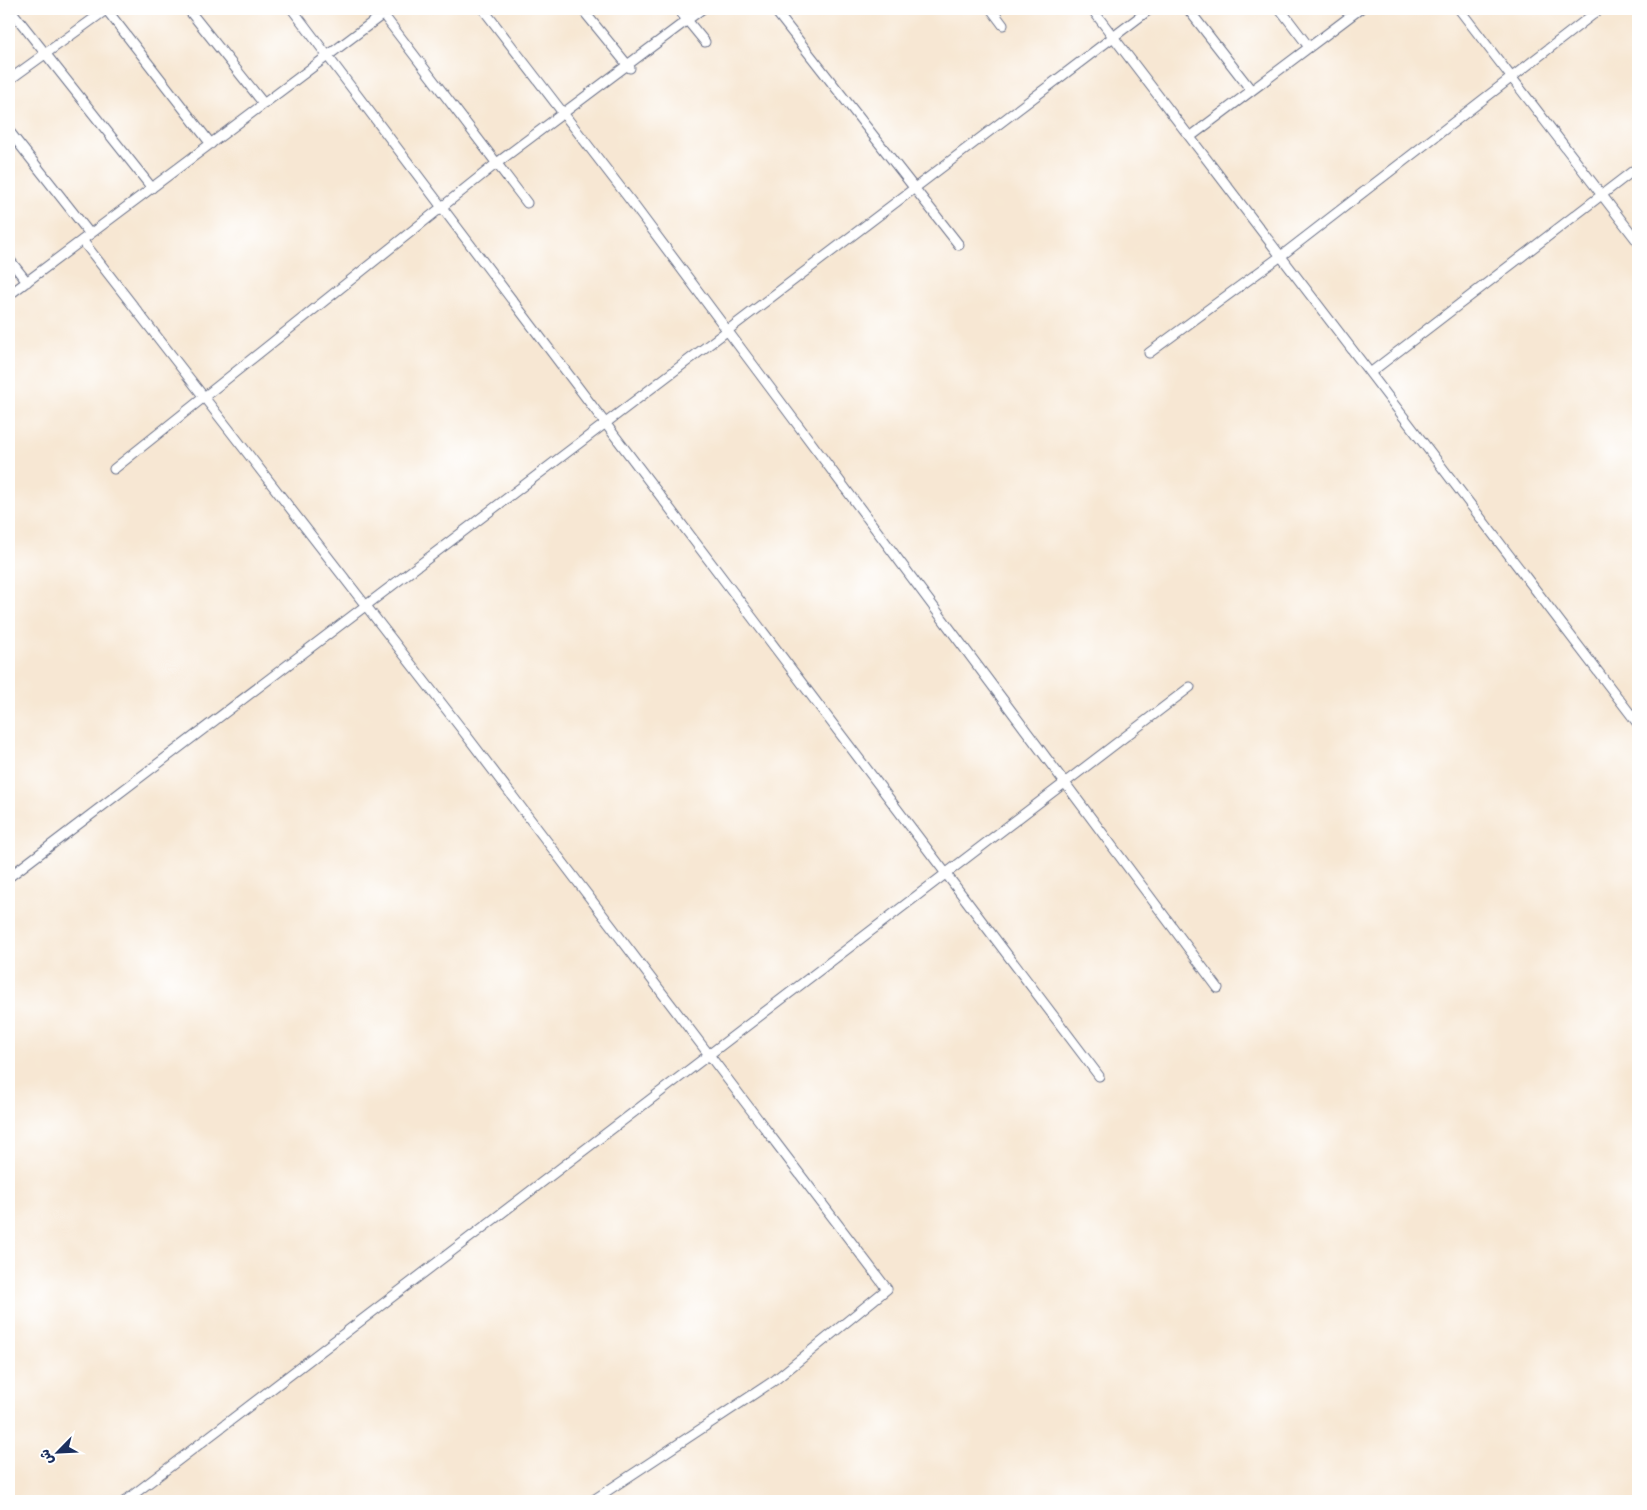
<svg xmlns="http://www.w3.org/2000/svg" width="1647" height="1510" font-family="'Comic Neue','Playpen Sans Arabic',sans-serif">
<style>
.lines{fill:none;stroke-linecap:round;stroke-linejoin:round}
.minor-casing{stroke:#686f87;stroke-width:11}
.minor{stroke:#fff;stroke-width:9}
</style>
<rect width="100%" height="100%" fill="#fff"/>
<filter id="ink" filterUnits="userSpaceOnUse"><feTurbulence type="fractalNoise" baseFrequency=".02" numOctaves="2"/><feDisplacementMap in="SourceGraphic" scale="10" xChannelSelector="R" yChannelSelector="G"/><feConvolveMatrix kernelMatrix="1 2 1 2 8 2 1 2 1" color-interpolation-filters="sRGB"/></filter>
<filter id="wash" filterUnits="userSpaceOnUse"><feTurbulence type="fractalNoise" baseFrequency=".0096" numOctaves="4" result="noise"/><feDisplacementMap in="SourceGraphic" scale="20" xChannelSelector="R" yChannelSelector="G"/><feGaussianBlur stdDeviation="1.12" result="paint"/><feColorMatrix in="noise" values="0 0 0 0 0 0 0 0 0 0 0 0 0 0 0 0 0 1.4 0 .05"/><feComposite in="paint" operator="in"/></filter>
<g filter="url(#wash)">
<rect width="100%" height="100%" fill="#f7e7d3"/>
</g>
<g filter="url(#ink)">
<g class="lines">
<defs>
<path id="minor" d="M10,9l142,179
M106,9l105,135
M188,9l76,95
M292,9l807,1067
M379,9l148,194
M483,9l147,191 588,788
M582,9l48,59
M678,9l27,33
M774,9l185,236
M991,9l12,16
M1092,9l546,715
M1188,9l63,81
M1280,9l29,38
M1459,9l179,233
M9,80l98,-71
M9,131l81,103
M1190,137l170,-128
M82,240l378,487 427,562 -112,91 -183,121
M9,259l18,23
M9,295l381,-286
M1149,353l132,-97 319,-247
M1370,373l268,-206
M114,469l383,-306 205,-154
M9,877l1141,-868
M125,1501l1065,-814"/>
</defs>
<!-- minor casing -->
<use href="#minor" class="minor-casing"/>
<!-- minor -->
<use href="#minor" class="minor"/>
</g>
</g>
<!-- margin -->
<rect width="1647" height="1510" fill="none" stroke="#fff" stroke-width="30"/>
<!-- north arrow -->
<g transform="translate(58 1452) rotate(246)" stroke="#ffffff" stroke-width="4" paint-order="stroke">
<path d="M0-4L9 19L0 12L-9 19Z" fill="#1b2f5e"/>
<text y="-8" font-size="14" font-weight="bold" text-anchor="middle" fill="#1b2f5e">ش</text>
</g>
</svg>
